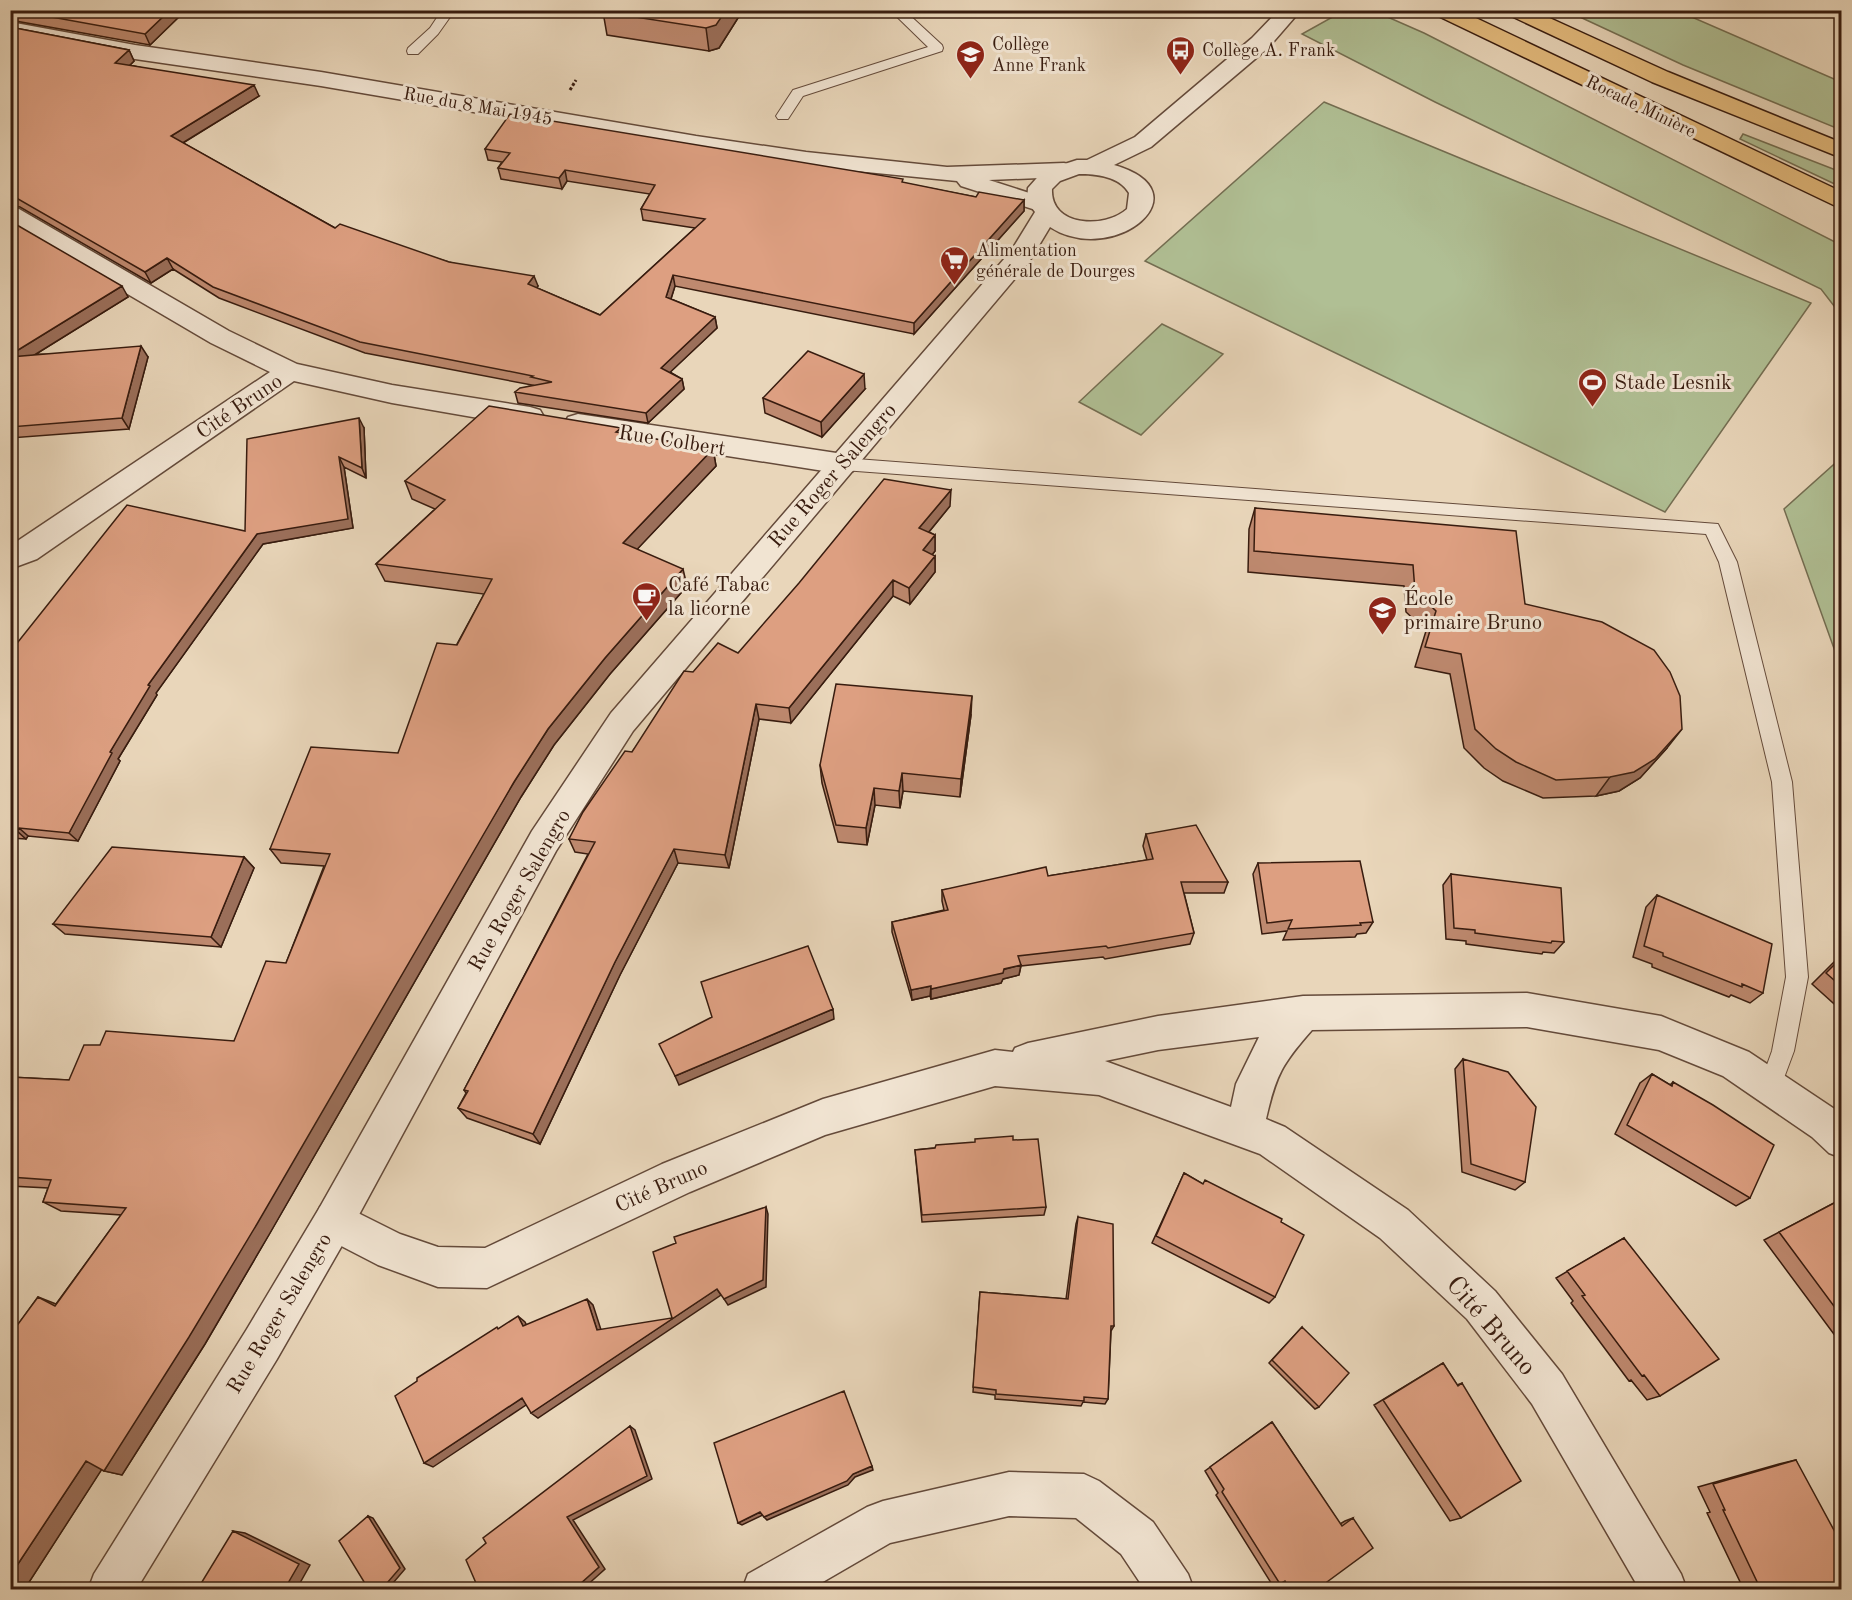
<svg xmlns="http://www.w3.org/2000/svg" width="1852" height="1600" font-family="'Old Standard TT',serif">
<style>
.green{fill:#b0bf94;stroke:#746e52;stroke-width:1.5}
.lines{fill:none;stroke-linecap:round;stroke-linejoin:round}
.service-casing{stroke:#644a3a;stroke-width:2}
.minor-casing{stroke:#644a3a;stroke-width:3}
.tertiary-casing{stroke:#644a3a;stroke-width:3}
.motorway-casing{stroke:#381c0f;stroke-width:3}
.path{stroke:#381c0f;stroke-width:3;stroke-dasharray:3 2;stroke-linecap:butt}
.service{fill:#f1e4d2;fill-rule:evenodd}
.minor{fill:#f1e4d2;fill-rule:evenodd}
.tertiary{fill:#f1e4d2;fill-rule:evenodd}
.motorway{fill:#e4bb7d;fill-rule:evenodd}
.wall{fill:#be896f;stroke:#381c0f;stroke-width:1.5}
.shaded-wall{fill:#9b6f5a;stroke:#381c0f;stroke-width:1.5}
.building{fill:#dd9f81;stroke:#381c0f;stroke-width:1.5}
.labels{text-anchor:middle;stroke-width:6;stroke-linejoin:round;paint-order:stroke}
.far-poi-label{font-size:18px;fill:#381c0f;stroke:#f1e4d2;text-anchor:start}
.far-street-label{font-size:18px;fill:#381c0f;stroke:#f1e4d2}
.poi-label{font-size:21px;fill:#381c0f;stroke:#f1e4d2;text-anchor:start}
.street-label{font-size:21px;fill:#381c0f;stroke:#f1e4d2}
.near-street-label{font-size:26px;fill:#381c0f;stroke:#f1e4d2}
</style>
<rect width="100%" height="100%" fill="#e9d6ba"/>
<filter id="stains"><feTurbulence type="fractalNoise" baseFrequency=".00333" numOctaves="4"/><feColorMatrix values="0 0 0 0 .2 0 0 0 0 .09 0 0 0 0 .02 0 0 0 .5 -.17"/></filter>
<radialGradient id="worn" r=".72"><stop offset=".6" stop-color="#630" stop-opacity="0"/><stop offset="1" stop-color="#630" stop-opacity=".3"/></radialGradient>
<!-- green -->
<path class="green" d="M1345,10l29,1 50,22 417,212v70l-20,-26 -386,-187 -133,-68z
M1567,11h111l163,71v48l-158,-65z
M1324,102l487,201 -146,209 -520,-251z
M1743,134l98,38v15l-101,-48z
M1162,324l61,30 -82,81 -62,-33z
M1841,458v210l-57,-159z"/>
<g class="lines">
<defs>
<path id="service" d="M442,10h13l-17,24 -20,20h-10l-1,-3 1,-3 22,-20z
M890,10h14l38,35 1,3 -1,3 -139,45 -15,23h-10l-2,-3 17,-26 135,-43z
M843,458l875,66 19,38 55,220 16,195 -14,74 -16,43 -8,4 -8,-4 -3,-7 13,-36 14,-74 -14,-195 -53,-220 -13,-28 -863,-64 -6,-2 -2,-4 2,-4z"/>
<path id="minor" d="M10,22l125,23 186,27 375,64 110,16 141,15 117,-4 8,2 4,5 -4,5 -8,2 -75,3 59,19 3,5 -3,5 -9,2 -78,-25 -4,-5 -151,-15 -110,-16 -375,-64 -186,-27 -125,-24z
M10,207l9,2 210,122 68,33 95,21 138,22 10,3 4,7 -4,7 -10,3 -138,-24 -98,-22 -257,178 -27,10v-23l260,-174 -59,-29 -201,-118z
M578,414l265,40 10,3 4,7 -4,7 -10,3 -275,-43 -4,-7 4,-7z
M1527,993l134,23 88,36 93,62v44l-13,-5 -17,-16 -89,-61 -64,-26 -132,-23 -215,3c-30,34 -36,45 -46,89l19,8 123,83 87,81 67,83 119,200 6,16h-47l-108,-186 -65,-85 -87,-81 -120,-84 -161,-59 -104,-9 -170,49 -135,57 -203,96 -49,-1 -60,-22 -58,-30 -6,-14 6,-14 14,-6 66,33 38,13 47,1 177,-84 161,-65 172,-49 18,2 2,-4 13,-5 130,-27 145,-20zM1259,1037l-23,47 -5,23 -126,-46 53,-11z
M1009,1472l75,2 15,7 54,41 35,52 6,16h-49l-24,-36 -45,-36 -67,-2 -119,27 -81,47h-67l6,-16 119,-67 16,-6z"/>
<path id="tertiary" d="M1279,10h22l-33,38 -117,99 -37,18c94,27 -1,103 -64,62l-21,35 -396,469 -77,120 -208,384 -71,124 -141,231h-48l6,-16 153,-245 73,-122 212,-376 79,-118 400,-462 24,-39 -8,-11 1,-13 15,-17 34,-11h10l48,-23 117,-99zM1079,174c17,0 40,2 50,19l-2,16c-22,20 -77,18 -75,-20l8,-8z"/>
<path id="motorway" d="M1431,10h28l383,182v17l-408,-195z
M1504,10h28l136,62 174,71v15l-190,-76 -145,-68z"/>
</defs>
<!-- service casing -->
<use href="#service" class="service-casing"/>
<!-- minor casing -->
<use href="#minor" class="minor-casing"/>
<!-- tertiary casing -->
<use href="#tertiary" class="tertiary-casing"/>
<!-- motorway casing -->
<use href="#motorway" class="motorway-casing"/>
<!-- path -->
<path class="path" d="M570,90l6,-10"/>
<!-- service -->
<use href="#service" class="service"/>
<!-- minor -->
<use href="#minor" class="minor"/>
<!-- tertiary -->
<use href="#tertiary" class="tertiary"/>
<!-- motorway -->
<use href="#motorway" class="motorway"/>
</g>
<!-- wall -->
<path class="wall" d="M10,10h176l-36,35 -140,-25z
M743,10l-24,38 -10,3 -102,-16 -4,-23z
M10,27l119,23 5,11 -4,4 129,31 -76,47 152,85 114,34 89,24 -1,2 63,27 95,-87 -52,-8 -2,-11 9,-15 -83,-13 -5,8 -61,-10 -3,-11 4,-6 -14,-2 -3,-11 418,34 73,14 48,3v11l-110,123 -239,-48 -4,13 44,18 2,11 -47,44 12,7 2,10 -36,34 -130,-20 -3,-11 17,-7 -167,-32 -146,-55 -46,-29 -22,14 -131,-76 -10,-2z
M10,221l118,76 -92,57 112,3 -19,72 -119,9z
M865,389l-43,48 -57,-24 -2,-15z
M364,428l2,50 -22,-11 9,61 -90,16 -107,149 1,2 -39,64 2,2 -42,80 -50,-5 -2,3 -16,-1v-186l235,-121z
M623,434l90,15 3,17 -79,83 50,37 -77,88 -56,71 -33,52 -251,436 -65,111 -83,131 -21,-5 -77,120h-14l2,-257 26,-36 18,7 65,-89 -60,-4 -18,-9 5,-14 -38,-2v-109l59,3 165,-39 52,-78 38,-97 -43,-3 -11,-14 128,-96 86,-159 -99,-13 -9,-17 59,-55 -23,-10 -7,-18z
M950,506l-21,26 6,3v16l-3,4 3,1v16l-25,32 -17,-8 -102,127 -32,-4 -30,149 -51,-5 -58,112 -80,169 -73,-26 -9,-10 8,-15 -2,-3 124,-236 -13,-2 -6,-13 63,-87 61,-80 45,-19z
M1255,508l270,96 142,144 -27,30 -21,13 -23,5 -53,2 -40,-17 -19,-13 -20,-20 -14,-74 -35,-7 11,-36 -20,-19 -2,-26 -156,-14 1,-43z
M971,715l-11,82 -57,-6 -3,17 -25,-3 -8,40 -29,-3 -16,-59 -2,-18z
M1146,834l82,48 -4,11h-40l10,40 -4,11 -85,15 -2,-2 -82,9 -2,9 -16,4 -2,4 -70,16 -1,-3 -18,4 -20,-68v-10l52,-12 -2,-9v-11l106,-14 99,-16 -4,-14z
M244,857l10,11 -33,79 -156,-13 -12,-10z
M1258,863l115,59 -7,11 -9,1 -2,3 -72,3 4,-9 -25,3 -9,-60z
M1451,874l113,68 -10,11 -11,-1 -1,2 -76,-10v-3l-20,-2 -3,-54z
M1657,895l106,98 -13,10 -19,-8 -2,2 -77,-30v-3l-19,-7 13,-50z
M1842,954v57l-30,-27z
M1463,1059l62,123 -10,8 -53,-18 -7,-103z
M1652,1074l18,11 3,-3 77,116 -14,8 -121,-72 25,-51z
M1013,1140l33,67 -2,8 -122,7 -7,-72z
M1184,1173l19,11 72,113 -6,6 -117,-60z
M1836,1202l6,6v137l-78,-105z
M1078,1217l36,109 -3,5 -3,68 -3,5 -22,-2 -2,4 -86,-7v-4l-22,-3 7,-100 86,7 10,-75z
M1624,1238l36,158 -13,4 -16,-20 -2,1 -58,-78 2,-2 -17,-23z
M1302,1327l17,80 -4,2 -46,-46z
M1443,1363l14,22 5,-2 -1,135 -11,3 -76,-116z
M1272,1422l68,102 5,-3 8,-3 -37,72h-34l-3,-6 -6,2 -57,-91 2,-2 -13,-22z
M1796,1460l46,130h-98l-37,-77 3,-1 -12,-25 81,-23z"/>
<!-- shaded-wall -->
<path class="shaded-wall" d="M170,10h16l-36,35 -5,-11z
M726,10h17l-24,38 -10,3 -3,-23z
M129,50l5,11 -13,13 -6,-11z
M254,85l5,11 -83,51 -5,-11z
M565,170l2,11 -5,8 -3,-11z
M1024,200v11l-110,123v-11z
M167,258l6,11 -22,14 -6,-11z
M673,275l2,11 -7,22 -2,-11z
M534,276l4,10 -6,9 -4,-11z
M122,286l6,11 -113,70 -5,-7v-5z
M715,317l2,11 -54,51 -2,-11z
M141,346l7,11 -19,72 -7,-11z
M864,374l1,15 -43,48 -1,-15z
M682,379l2,10 -36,34 -2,-10z
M359,418l5,10 2,50 -4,-10z
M621,428l4,17 -9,-13z
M713,449l3,17 -89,94 -4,-17z
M339,457l5,10 9,61 -90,16 -107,149 1,2 -39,64 2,2 -42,80 -9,-8 41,-81 38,-67 109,-151z
M951,490l-1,16 -31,38v-16z
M935,535v16l-12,15v-16z
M935,556v16l-25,32 -1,-16z
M683,569l4,17 -77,88 -56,71 -33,52 -251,436 -65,111 -83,131 -18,-4 410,-689 34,-53 57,-71z
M893,580v16l-102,127 -2,-15z
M972,696l-1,19 -11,82 1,-18z
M756,704l3,15 -30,149 -4,-13z
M1682,729l-15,19 -27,30 -21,13 -23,5 14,-19z
M902,773l1,18 -3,17 -1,-17z
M874,788l1,17 -8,40 -1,-17z
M19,828l9,8 -2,3 -9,-8z
M674,849l4,14 -58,112 -80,169 -7,-10 82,-172z
M244,857l10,11 -33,79 -10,-10z
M1021,965l-2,10 -16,4 -2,4 -70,16v-10z
M931,986l-1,10 -18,4 -1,-10z
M833,1009l1,10 -155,66 -4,-9z
M766,1207l2,7 -2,73 -38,18 -4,-6z
M717,1289l4,6 -183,123 -7,-5z
M587,1299l6,6 10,31 -6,-6z
M518,1316l7,6 5,10 -7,-6z
M522,1398l7,5 -96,64 -9,-4z
M630,1426l5,4 17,49 -79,41 32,49 -20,18 2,3h-6l-2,-5 -12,-68z
M86,1461l18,5 -80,124h-14v-14z
M872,1466l1,4 -18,7 -7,8 -81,35 -3,-3 89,-43z
M760,1512l3,3 -21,10 -4,-2z
M368,1516l5,2 32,51 -18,21h-6z
M233,1531l12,2 65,32 -14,25h-12z"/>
<!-- building -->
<path class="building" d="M13,10h157l-25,24z
M604,10h122l-10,15 -10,3 -103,-16z
M10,27l119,23 -14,13 139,22 -83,51 164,92 5,-4 109,38 85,14 -6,8 72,31 105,-96 -64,-10 14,-24 -90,-15 -6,8 -61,-10 12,-15 -25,-4 25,-35 393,65 -1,3 74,15 3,-5 45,8 -110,123 -241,-48 -7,22 49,20 -54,51 21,11 -36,34 -131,-21 5,-4 32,-6 -21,-5 2,-1 -173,-34 -147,-55 -46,-29 -22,14 -132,-76h-3z
M10,221l112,65 -112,69z
M141,346l-19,72 -112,9v-70z
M808,351l56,23 -43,48 -58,-24z
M489,406l132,22 -5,4 97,17 -90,94 60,26 -78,89 -57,71 -34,53 -257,442 -68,113 -85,134 -18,-10 -76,115v-241l28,-38 17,9 71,-98 -83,-6 8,-22 -41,-3v-100l59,3 15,-35h16l6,-14 128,10 32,-80 20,2 44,-109 -60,-5 41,-102 87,6 39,-110 20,2 35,-66 -116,-15 69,-64 -40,-19z
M359,418l3,50 -23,-11 9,62 -91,15 -109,151 2,1 -40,66 2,1 -43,80 -50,-5 -2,3 -7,-1v-178l117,-147 118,26 2,-92z
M884,479l67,11 -32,38 16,7 -12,15 12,6 -26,32 -16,-8 -104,128 -33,-4 -31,151 -51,-6 -59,113 -82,172 -75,-26 10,-17 -4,-1 131,-248 -26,-3 14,-27 42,-61 7,1 52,-81 9,1 25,-29 20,10 61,-70z
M1255,508l261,23 9,73 77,18 52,28 16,22 10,24 2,33 -27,30 -21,13 -24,5 -54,3 -40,-18 -20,-13 -21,-20 -14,-75 -36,-7 11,-36 -21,-20 -2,-26 -159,-14z
M836,684l136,12 -11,83 -59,-6 -3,18 -25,-3 -8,40 -30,-3 -16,-60z
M1196,825l32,57h-47l13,51 -86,15 -2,-2 -88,10 3,9 -17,4 -1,4 -72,16v-3l-20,4 -19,-68 56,-12 -6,-20 104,-23 2,9 105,-17 -7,-25z
M112,847l132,10 -33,80 -158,-13z
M1360,861l13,61 -13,1 1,2 -73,4 4,-9 -25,3 -9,-60z
M1451,874l110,14 3,54 -12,-1 -1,2 -76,-10v-3l-21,-2z
M1657,895l115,49 -9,49 -21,-9v3l-79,-31v-3l-19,-7z
M808,946l25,63 -158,67 -16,-32 53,-27 -11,-35z
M1842,957v30l-16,-14z
M1463,1059l45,13 28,35 -11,75 -54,-18z
M1652,1074l20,12 1,-4 40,23 61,40 -24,53 -123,-73z
M1013,1136v4l25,-1 8,68 -124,8 -7,-65 20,-2 1,-3 39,-3v-3z
M1184,1173l19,11 2,-4 77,39 -1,3 23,13 -29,62 -119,-61z
M1836,1202l6,6v109l-63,-85z
M766,1207l-3,73 -39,19 -7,-10 -186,124 -9,-15 -98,65 -29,-67 22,-15v-3l80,-51 1,2 20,-13 5,10 64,-27 10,31 75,-12 -19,-66 23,-9 -2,-6z
M1078,1217l35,7 1,102h-3l-3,73 -24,-2v4l-88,-7v-4l-23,-3 7,-95 88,7z
M1624,1238l95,121 -59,37 -16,-21 -2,1 -60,-80 3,-1 -18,-24z
M1302,1327l47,46 -30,34 -47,-47z
M1443,1363l15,23 4,-3 59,98 -60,37 -78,-118z
M844,1391l28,75 -19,8 -6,7 -83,36 -4,-5 -22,11 -24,-80z
M1272,1422l70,104 11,-8 20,30 -57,42h-26l-5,-9 -5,3 -58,-92 2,-3 -14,-22z
M630,1426l17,50 -80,41 32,50 -20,18 2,4 -102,1 -13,-30 20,-17 -3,-5z
M1796,1460l46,85v45h-81l-38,-80h2l-12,-26z
M368,1516l32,52 -19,22h-12l-30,-49z
M233,1531l66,33 -15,26h-87z"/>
<!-- icons -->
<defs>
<symbol id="bus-pin" viewBox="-11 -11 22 30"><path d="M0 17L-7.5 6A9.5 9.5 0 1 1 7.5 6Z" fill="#8f2418" stroke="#f1e4d2"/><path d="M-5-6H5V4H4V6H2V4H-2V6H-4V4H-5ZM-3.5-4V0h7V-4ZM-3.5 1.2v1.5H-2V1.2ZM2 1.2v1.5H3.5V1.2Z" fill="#fff"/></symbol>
<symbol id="school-pin" viewBox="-11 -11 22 30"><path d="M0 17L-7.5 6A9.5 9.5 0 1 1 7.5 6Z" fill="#8f2418" stroke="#f1e4d2"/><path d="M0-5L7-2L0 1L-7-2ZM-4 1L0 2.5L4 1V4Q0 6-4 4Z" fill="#fff"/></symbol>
<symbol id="supermarket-pin" viewBox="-11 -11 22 30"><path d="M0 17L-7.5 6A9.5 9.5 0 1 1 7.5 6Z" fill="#8f2418" stroke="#f1e4d2"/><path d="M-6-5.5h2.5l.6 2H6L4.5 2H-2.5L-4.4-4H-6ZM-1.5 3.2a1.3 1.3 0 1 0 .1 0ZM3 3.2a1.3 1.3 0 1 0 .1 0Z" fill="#fff"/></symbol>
<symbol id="stadium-pin" viewBox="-11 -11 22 30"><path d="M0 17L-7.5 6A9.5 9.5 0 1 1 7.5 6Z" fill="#8f2418" stroke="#f1e4d2"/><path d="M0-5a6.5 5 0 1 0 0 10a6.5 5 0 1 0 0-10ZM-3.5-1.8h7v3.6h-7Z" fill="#fff"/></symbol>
<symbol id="cafe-pin" viewBox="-11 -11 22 30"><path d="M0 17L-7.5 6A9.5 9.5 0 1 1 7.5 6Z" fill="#8f2418" stroke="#f1e4d2"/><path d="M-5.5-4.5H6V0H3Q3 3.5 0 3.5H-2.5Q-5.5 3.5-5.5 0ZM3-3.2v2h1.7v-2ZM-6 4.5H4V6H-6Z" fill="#fff"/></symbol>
</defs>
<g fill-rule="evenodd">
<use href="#bus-pin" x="1164" y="34" width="33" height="45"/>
<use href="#school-pin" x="954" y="38" width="33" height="45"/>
<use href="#supermarket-pin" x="938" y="244" width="33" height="45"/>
<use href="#stadium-pin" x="1576" y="366" width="33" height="45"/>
<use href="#cafe-pin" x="630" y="580" width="33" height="45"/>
<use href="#school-pin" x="1366" y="594" width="33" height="45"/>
</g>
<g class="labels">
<!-- far-poi labels -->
<g class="far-poi-label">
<text x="992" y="50">Collège<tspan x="992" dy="21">Anne Frank</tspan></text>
<text x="1202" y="56">Collège A. Frank</text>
<text x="976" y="256">Alimentation<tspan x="976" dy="21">générale de Dourges</tspan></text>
</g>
<!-- far-street labels -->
<g class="far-street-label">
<text transform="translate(478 106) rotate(10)" y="6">Rue du 8 Mai 1945</text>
<text transform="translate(1641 106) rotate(26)" y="6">Rocade Minière</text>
</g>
<!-- poi labels -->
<g class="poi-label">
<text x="1614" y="389">Stade Lesnik</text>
<text x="668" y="591">Café Tabac<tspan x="668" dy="24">la licorne</tspan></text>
<text x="1404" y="605">École<tspan x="1404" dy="24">primaire Bruno</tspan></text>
</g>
<!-- street labels -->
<g class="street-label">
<text transform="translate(239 406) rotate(-34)" y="7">Cité Bruno</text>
<text transform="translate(672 440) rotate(9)" y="7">Rue Colbert</text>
<text transform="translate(832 475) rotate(-49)" y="7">Rue Roger Salengro</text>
<text transform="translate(519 890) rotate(-60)" y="7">Rue Roger Salengro</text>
<text transform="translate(661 1186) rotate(-24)" y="7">Cité Bruno</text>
<text transform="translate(279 1313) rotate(-59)" y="7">Rue Roger Salengro</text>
</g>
<!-- near-street labels -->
<g class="near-street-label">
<text transform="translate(1492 1325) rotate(49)" y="9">Cité Bruno</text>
</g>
</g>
<!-- margin -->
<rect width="1852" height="1600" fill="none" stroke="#e9d6ba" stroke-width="36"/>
<rect x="12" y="12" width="1828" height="1576" fill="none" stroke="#381c0f" stroke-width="3"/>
<rect x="18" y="18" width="1816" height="1564" fill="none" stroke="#381c0f" stroke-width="1.5"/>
<rect width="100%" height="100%" filter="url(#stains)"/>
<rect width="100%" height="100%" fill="url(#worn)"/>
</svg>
